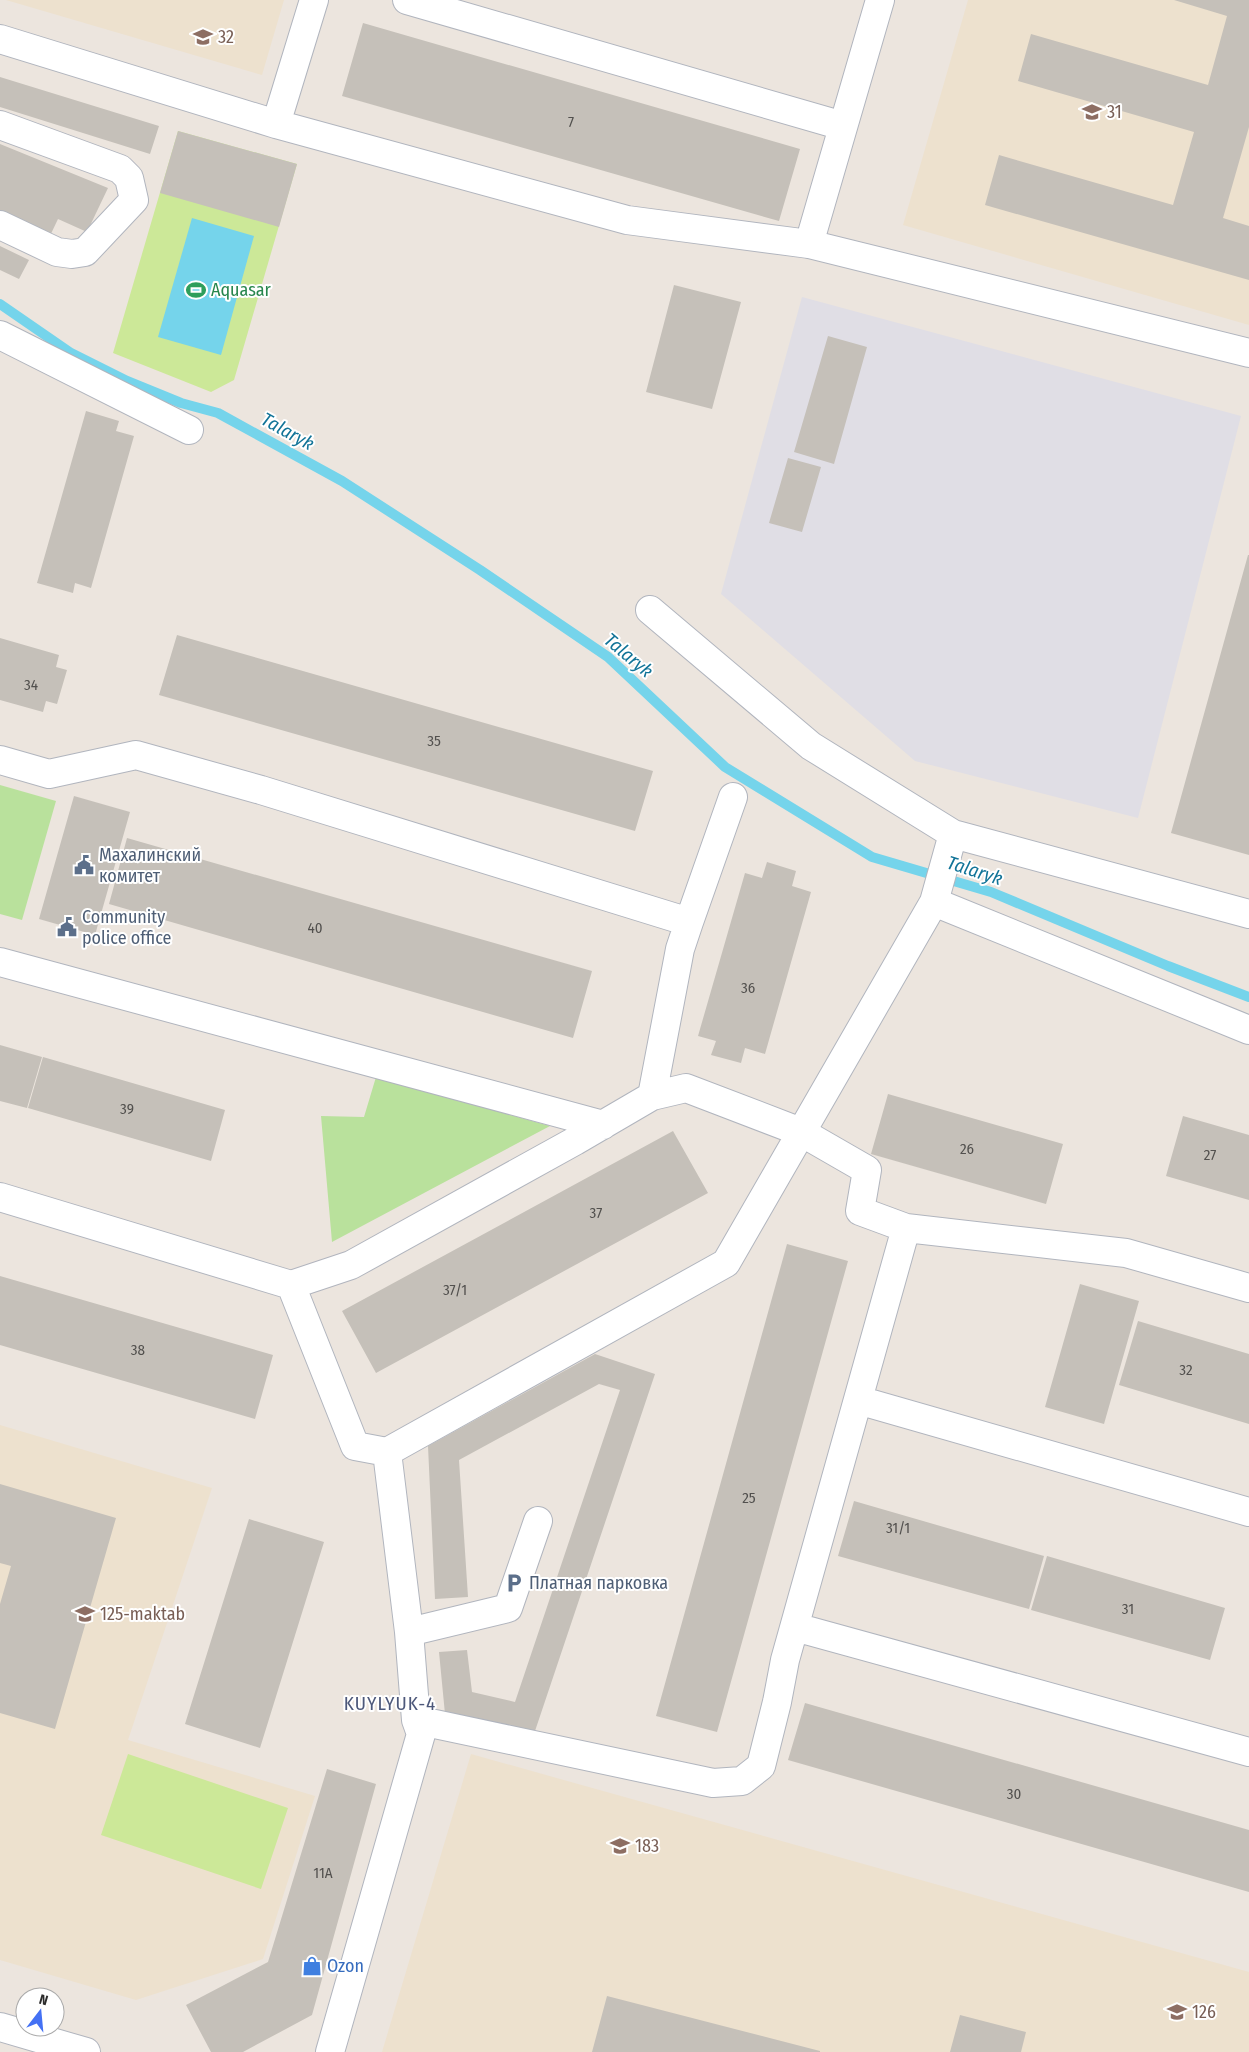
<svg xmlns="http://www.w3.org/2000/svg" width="1249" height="2052" font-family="'Fira Sans Condensed',sans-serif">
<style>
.industrial{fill:#e0dee5}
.education{fill:#ede1ce}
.green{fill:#b9e19c}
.pitch{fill:#cce898}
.water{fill:#75d4eb}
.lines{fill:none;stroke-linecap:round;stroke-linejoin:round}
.stream{stroke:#75d4eb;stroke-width:10}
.building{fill:#c5c0b9}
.minor-casing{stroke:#b1b5be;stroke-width:30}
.minor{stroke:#fff;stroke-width:28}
.labels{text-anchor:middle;stroke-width:4;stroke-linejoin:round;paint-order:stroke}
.number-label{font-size:15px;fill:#52504e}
.education-label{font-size:18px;fill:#785e54;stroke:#fff;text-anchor:start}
.leisure-label{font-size:18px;fill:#27864d;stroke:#fff;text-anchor:start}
.service-label{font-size:18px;fill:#4e5e75;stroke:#fff;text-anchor:start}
.shop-label{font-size:18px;fill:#366cbe;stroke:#fff;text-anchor:start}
.water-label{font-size:19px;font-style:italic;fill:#127498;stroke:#fff}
.neighbourhood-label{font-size:19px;letter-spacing:1px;fill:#4d587a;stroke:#fff}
</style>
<rect width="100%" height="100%" fill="#ece5de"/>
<!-- industrial -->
<path class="industrial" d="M802,297l439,119 -103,402 -223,-57 -194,-167z"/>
<!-- education -->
<path class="education" d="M6,0h278l-22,75z
M968,0h281v325l-346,-100z
M0,1425l212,63 -84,252 187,56 -52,163 -127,41 -136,-40z
M471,1754l778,218v80h-867z"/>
<!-- green -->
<path class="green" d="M0,785l56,16 -34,119 -22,-6z
M376,1077l174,49 -218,116 -11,-126 43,1z"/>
<!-- pitch -->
<path class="pitch" d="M178,131l119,33 -63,216 -23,12 -98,-39z
M128,1754l160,54 -27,81 -160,-54z"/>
<!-- water -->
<path class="water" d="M192,218l62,18 -33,119 -63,-18z"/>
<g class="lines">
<!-- stream -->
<path class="stream" d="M0,304l71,49 56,28 54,22 37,10 124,68 138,89 128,87 117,110 147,90 119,35 177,74 81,31"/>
</g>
<!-- building -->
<path class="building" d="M1174,0h75v127l-26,91 26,8v54l-264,-75 14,-50 174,50 21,-73 -176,-51 13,-47 177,51 19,-69z
M363,23l437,126 -21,72 -437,-125z
M0,77l159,49 -9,28 -150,-47z
M178,131l119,33 -18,63 -119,-34z
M0,144l108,44 -21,44 -29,-13 -10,21 -48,-24z
M0,246l29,14 -10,19 -19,-9z
M674,285l67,17 -29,107 -66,-17z
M828,336l39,11 -33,117 -40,-12z
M86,411l33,10 -3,10 18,5 -43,152 -16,-5 -2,10 -36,-10z
M788,458l33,9 -19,65 -33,-9z
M1248,555h1v300l-78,-22z
M177,635l476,136 -18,60 -476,-136z
M0,638l59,17 -3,12 11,3 -10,34 -11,-3 -3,11 -43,-12z
M74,796l56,16 -35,123 -56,-16z
M127,838l465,133 -19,67 -464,-134z
M767,862l29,9 -4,15 19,6 -46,162 -20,-6 -4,15 -30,-8 5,-14 -18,-5 47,-163 17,5z
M0,1045l42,12 -15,51 -27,-7z
M43,1057l182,53 -14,51 -183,-53z
M888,1094l175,50 -17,60 -175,-50z
M1183,1116l66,19v65l-83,-24z
M673,1131l35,62 -332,180 -34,-62z
M787,1244l61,17 -131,471 -61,-16z
M0,1276l273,79 -18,64 -255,-74z
M1080,1284l59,17 -35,123 -59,-17z
M1138,1321l111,33v70l-130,-39z
M595,1354l60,20 -120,357 -90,-17 -6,-62 28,-2 5,42 43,10 105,-312 -21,-6 -140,76 9,137 -33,2 -7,-153z
M0,1484l116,34 -61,211 -55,-16v-109l11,-38 -11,-3z
M854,1501l190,55 -15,53 -191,-53z
M249,1519l75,23 -64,206 -75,-24z
M1047,1556l178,52 -15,52 -179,-50z
M805,1703l444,127v62l-461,-132z
M327,1769l49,15 -64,231 -69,37h-32l-25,-47 82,-43z
M607,1996l213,55v1h-228z
M960,2015l66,17 -5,20h-71z"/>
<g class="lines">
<defs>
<path id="minor" d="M407,0l436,126
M0,39l276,85 351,96 182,24 440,109
M276,124l38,-124
M0,125l120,44 9,9 5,22 -49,52 -13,2 -15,-2 -57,-27
M809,244l71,-244
M0,335l189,95
M650,610l161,136 142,88 296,80
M0,760l49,14 87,-19 125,35 428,132 -9,27 -28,147
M934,902l315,128
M689,922l44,-125
M0,962l603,163
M0,1197l291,88 60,-20 224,-124 77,-45 34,-8 115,44 66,38 -7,41 46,17 220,25 123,35
M291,1285l64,161 32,6 339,-189 208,-361 19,-68
M858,1400l391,112
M795,1627l454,125
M409,1632l99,-24 30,-87
M416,1720l297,63 29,-2 19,-15 16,-64 8,-42 121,-432
M0,2027l86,25
M330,2052l91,-318 -5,-14 -7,-88 -22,-180"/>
</defs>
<!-- minor casing -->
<use href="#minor" class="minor-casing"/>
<!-- minor -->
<use href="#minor" class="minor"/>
</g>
<!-- icons -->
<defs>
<symbol id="school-bare" viewBox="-9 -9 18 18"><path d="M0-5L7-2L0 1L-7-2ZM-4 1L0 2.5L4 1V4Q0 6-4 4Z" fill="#8d6e63" stroke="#fff" stroke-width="2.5" paint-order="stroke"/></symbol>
<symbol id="stadium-bare" viewBox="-9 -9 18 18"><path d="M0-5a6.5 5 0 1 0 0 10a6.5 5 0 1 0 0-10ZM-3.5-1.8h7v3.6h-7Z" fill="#2e9e5b" stroke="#fff" stroke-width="2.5" paint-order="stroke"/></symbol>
<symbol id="civic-bare" viewBox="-9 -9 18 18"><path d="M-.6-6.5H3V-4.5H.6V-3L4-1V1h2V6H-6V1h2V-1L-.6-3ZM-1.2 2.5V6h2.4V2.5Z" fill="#5c6f8a" stroke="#fff" stroke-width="2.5" paint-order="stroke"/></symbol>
<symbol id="parking-bare" viewBox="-9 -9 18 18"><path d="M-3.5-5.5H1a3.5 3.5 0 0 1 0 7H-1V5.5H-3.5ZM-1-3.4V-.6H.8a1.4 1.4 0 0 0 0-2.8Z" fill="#5c6f8a" stroke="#fff" stroke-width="2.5" paint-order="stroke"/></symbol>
<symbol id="shop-bare" viewBox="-9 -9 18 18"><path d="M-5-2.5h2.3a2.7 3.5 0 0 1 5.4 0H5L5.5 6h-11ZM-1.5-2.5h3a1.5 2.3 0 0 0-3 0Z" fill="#3f7fe0" stroke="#fff" stroke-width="2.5" paint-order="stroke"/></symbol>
</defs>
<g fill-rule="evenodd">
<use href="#school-bare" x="189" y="23" width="28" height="28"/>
<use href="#school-bare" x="1078" y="98" width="28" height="28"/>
<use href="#stadium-bare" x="182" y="276" width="28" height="28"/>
<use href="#civic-bare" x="70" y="851" width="28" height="28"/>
<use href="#civic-bare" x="53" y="913" width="28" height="28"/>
<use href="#parking-bare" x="500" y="1569" width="28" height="28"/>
<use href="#school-bare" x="71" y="1600" width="28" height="28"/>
<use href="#school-bare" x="606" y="1832" width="28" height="28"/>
<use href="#shop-bare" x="298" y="1952" width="28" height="28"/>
<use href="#school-bare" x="1163" y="1998" width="28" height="28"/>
</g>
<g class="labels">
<!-- number labels -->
<g class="number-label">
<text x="571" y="127">7</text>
<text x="31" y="690">34</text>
<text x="434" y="746">35</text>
<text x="315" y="933">40</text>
<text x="748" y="993">36</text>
<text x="127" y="1114">39</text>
<text x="967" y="1154">26</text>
<text x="1210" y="1160">27</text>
<text x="596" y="1218">37</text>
<text x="455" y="1295">37/1</text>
<text x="138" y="1355">38</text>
<text x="1186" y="1375">32</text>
<text x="749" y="1503">25</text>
<text x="898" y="1533">31/1</text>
<text x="1128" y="1614">31</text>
<text x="1014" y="1799">30</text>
<text x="323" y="1878">11А</text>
</g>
<!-- education labels -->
<g class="education-label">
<text x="218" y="43">32</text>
<text x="1107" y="118">31</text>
<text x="100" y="1620">125-maktab</text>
<text x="635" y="1852">183</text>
<text x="1192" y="2018">126</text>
</g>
<!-- leisure labels -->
<g class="leisure-label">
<text x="211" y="296">Aquasar</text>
</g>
<!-- service labels -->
<g class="service-label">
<text x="99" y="861">Махалинский<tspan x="99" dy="21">комитет</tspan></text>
<text x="82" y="923">Community<tspan x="82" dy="21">police office</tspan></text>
<text x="529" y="1589">Платная парковка</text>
</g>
<!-- shop labels -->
<g class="shop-label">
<text x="327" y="1972">Ozon</text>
</g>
<!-- water labels -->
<g class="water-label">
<text transform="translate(288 431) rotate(29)" y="7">Talaryk</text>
<text transform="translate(629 655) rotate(40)" y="7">Talaryk</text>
<text transform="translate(975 870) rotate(18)" y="7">Talaryk</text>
</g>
<!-- neighbourhood labels -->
<g class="neighbourhood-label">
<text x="390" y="1710">KUYLYUK-4</text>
</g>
</g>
<!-- north arrow -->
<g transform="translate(40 2012) rotate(16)"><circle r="24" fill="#ffffff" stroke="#aaaaaa"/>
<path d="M0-4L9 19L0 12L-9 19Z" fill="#4471f4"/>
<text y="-8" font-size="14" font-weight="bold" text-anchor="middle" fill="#2b2b2b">N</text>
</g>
</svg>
